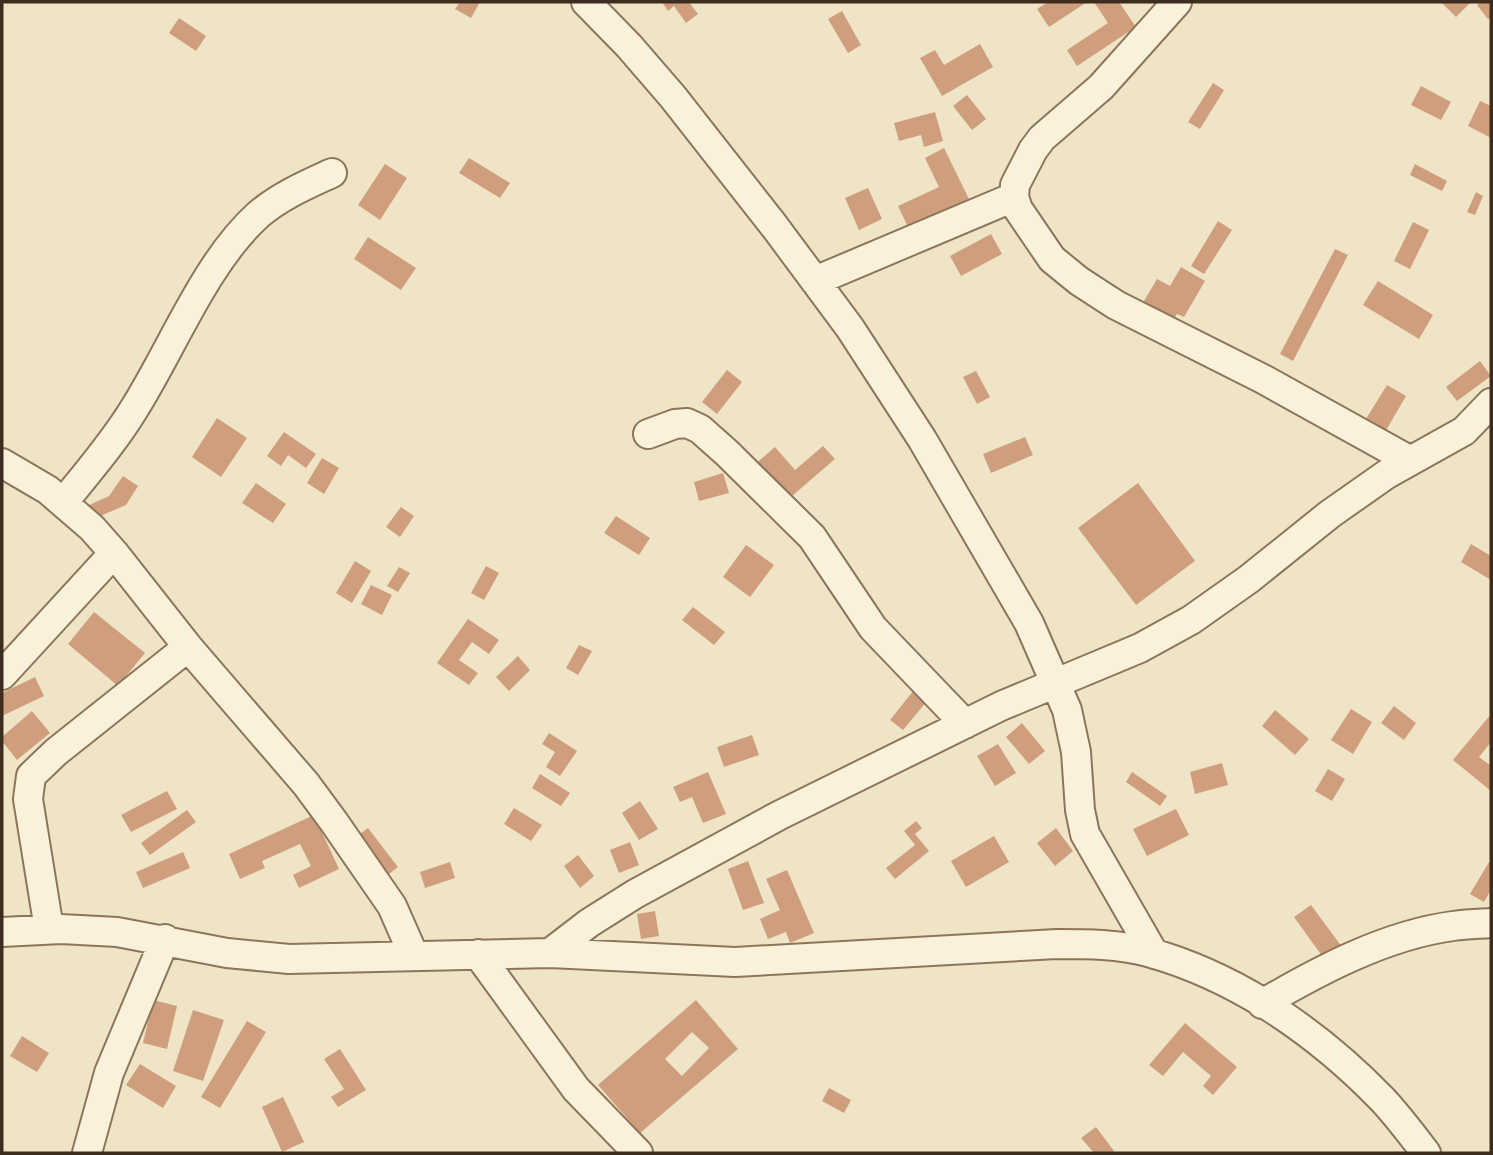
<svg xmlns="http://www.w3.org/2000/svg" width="1493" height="1155" font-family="'IBM Plex Serif',serif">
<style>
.building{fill:#cf9e7c;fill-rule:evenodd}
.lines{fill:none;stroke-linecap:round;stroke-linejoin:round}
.street-casing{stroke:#8d755b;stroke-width:32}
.street{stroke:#faf1db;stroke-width:28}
</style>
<rect width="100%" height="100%" fill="#f0e4c7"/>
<!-- building -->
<path class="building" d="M460,2h20l-9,16 -16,-9z
M662,2h27l9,12 -12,9 -12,-17 -6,5z
M1048,2h39l-38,25 -12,-18z
M1094,2h25l17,25 -59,39 -10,-16 41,-27z
M1441,2h30l-15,15z
M1481,2h10v15l-3,2 -11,-14z
M842,11l19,34 -13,8 -20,-34z
M179,18l27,18 -10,15 -27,-18z
M980,44l13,23 -51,29 -22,-38 15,-8 9,15z
M1213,83l11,7 -24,39 -12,-7z
M1421,86l30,16 -10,18 -30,-15z
M967,95l19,24 -14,11 -19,-24z
M1480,101l11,5v32l-23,-12z
M935,112l8,29 -19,6 -3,-12 -22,6 -5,-18z
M944,148l25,51 -61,28 -10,-21 41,-19 -14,-29z
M469,158l41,25 -10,15 -41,-25z
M385,164l22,14 -27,42 -22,-15z
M1415,164l32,17 -5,10 -32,-16z
M868,188l14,31 -23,11 -14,-32z
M1476,192l7,4 -8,19 -8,-3z
M1218,221l14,9 -28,44 -13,-8z
M1413,222l16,8 -19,39 -16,-8z
M991,234l11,20 -41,22 -11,-20z
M368,237l48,31 -15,22 -47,-31z
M1335,249l13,6 -55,106 -13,-7z
M1181,267l24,14 -21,36 -7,-3 -6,10 -30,-18 16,-27 13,7z
M1378,281l55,34 -14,24 -56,-34z
M1480,361l11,15 -34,25 -11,-14z
M727,370l15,12 -25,32 -15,-12z
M976,371l14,26 -13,7 -14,-27z
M1387,385l19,11 -25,43 -20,-12z
M217,418l30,20 -26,39 -29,-20z
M284,432l32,22 -10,14 -18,-13 -7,11 -14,-10z
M1025,437l8,18 -42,18 -8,-19z
M823,446l12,13 -50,43 -31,-37 21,-18 20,23z
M322,458l17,10 -15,26 -17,-11z
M723,473l6,20 -30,8 -5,-19z
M123,476l15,10 -12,19 -35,15 -6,-13 24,-11z
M256,483l30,21 -13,19 -31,-20z
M1138,483l57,78 -59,44 -58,-77z
M401,507l13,9 -14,21 -14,-10z
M616,516l34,22 -11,17 -35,-22z
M1471,544l20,12v24l-30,-18z
M746,545l28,20 -24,32 -27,-20z
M355,561l16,10 -19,32 -16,-10z
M486,566l13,7 -15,27 -13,-7z
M399,567l11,6 -12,19 -11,-6z
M371,585l21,10 -10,20 -21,-11z
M693,607l32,25 -11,13 -32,-25z
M94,612l51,41 -27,33 -50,-42z
M468,619l31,21 -10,14 -17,-12 -13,18 19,13 -9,12 -32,-22z
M579,645l13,6 -14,24 -12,-7z
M518,656l12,14 -21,21 -13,-14z
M35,677l9,19 -42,20v-23z
M914,690l13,11 -24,29 -13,-10z
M1394,706l22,17 -12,17 -23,-17z
M1351,709l21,13 -19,32 -22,-14z
M1275,710l34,29 -14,16 -33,-29z
M32,711l18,22 -33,27 -15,-19v-4z
M1491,714v28l-12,15 12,9v25l-38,-31z
M1022,723l23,28 -16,13 -23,-27z
M549,733l28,18 -17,25 -14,-9 9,-15 -13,-8z
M752,735l7,20 -35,12 -7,-20z
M998,744l18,29 -21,13 -18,-30z
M1222,763l6,22 -33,9 -5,-22z
M1328,769l17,10 -13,22 -17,-10z
M708,772l18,42 -23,9 -11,-26 -12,5 -7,-15z
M1132,772l35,24 -7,10 -34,-24z
M540,774l30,19 -9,13 -29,-18z
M167,791l10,18 -46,23 -10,-17z
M640,801l18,28 -19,11 -17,-27z
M514,808l28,17 -11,16 -27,-17z
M1176,809l13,26 -42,21 -14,-27z
M187,810l9,12 -46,33 -9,-12z
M314,815l25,54 -40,19 -6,-13 18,-9 -11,-22 -38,17 3,7 -25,11 -11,-25z
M916,821l6,7 -7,6 14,17 -34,28 -9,-11 29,-23 -11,-14z
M368,828l30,39 -18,14 -30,-40z
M1056,828l17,23 -18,15 -18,-23z
M994,836l15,26 -43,25 -15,-26z
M630,842l9,23 -20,8 -9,-23z
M183,852l7,16 -47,20 -7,-16z
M578,855l16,21 -14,12 -16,-22z
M748,861l16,42 -21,7 -15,-41z
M450,862l5,16 -30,10 -5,-16z
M1489,862l2,2v26l-7,12 -14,-8z
M787,870l27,63 -24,10 -4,-11 -18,7 -8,-20 20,-9 -14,-31z
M1311,905l31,42 -17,13 -31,-43z
M655,911l4,25 -18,3 -4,-25z
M153,1000l24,6 -10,43 -24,-6z
M696,1000l42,49 -98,84 -42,-48zM692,1032l17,16 -27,28 -17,-17z
M193,1010l31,10 -21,61 -30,-10z
M247,1021l19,11 -46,76 -19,-11z
M1185,1023l52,44 -24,28 -10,-9 8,-10 -28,-24 -20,24 -14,-11z
M22,1036l27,17 -12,19 -27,-16z
M340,1049l26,41 -28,17 -7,-10 13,-8 -20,-30z
M140,1064l36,22 -13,22 -37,-23z
M829,1088l22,12 -7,13 -22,-12z
M283,1097l21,45 -22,10 -20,-45z
M1096,1127l18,24 -3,2h-17l-13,-15z"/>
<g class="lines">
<defs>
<path id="street" d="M586,2l43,44 44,51 102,130 75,101 72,111 107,184 38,87 9,42 4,58 5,24 69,120
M1177,2l-76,85 -59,51 -9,12 -18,35 -1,12 4,12 34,50 27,22 37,24 147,74 146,81
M815,281l199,-84
M648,434l27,-10 12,-1 13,6 27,24 85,84 61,91 92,96
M2,463l46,27 44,38 22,25 74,94 118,137 28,38 58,84 22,50
M63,503c24,-30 51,-61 71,-94 38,-60 71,-146 124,-194 22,-19 48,-30 74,-42
M2,675l112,-122
M49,929l-21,-130 3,-23 25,-24 132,-105
M2,932l59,-3 56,3 110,21 62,6 261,-6 185,9 322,-18c30,0 62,0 91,8 90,25 170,81 234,147 16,17 30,36 44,54
M550,953l39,-30 46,-29 145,-79 221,-109 139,-58 51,-28 58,-41 81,-65 57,-40 77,-43 27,-28
M478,954l98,135 62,64
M1262,1004c58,-34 124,-69 191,-78 13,-2 26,-2 38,-3
M87,1153l22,-80 56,-134"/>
</defs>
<!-- street casing -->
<use href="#street" class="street-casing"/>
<!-- street -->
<use href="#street" class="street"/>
</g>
<!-- border -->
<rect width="1493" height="1155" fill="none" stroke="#3d2d1f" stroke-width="7"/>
</svg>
